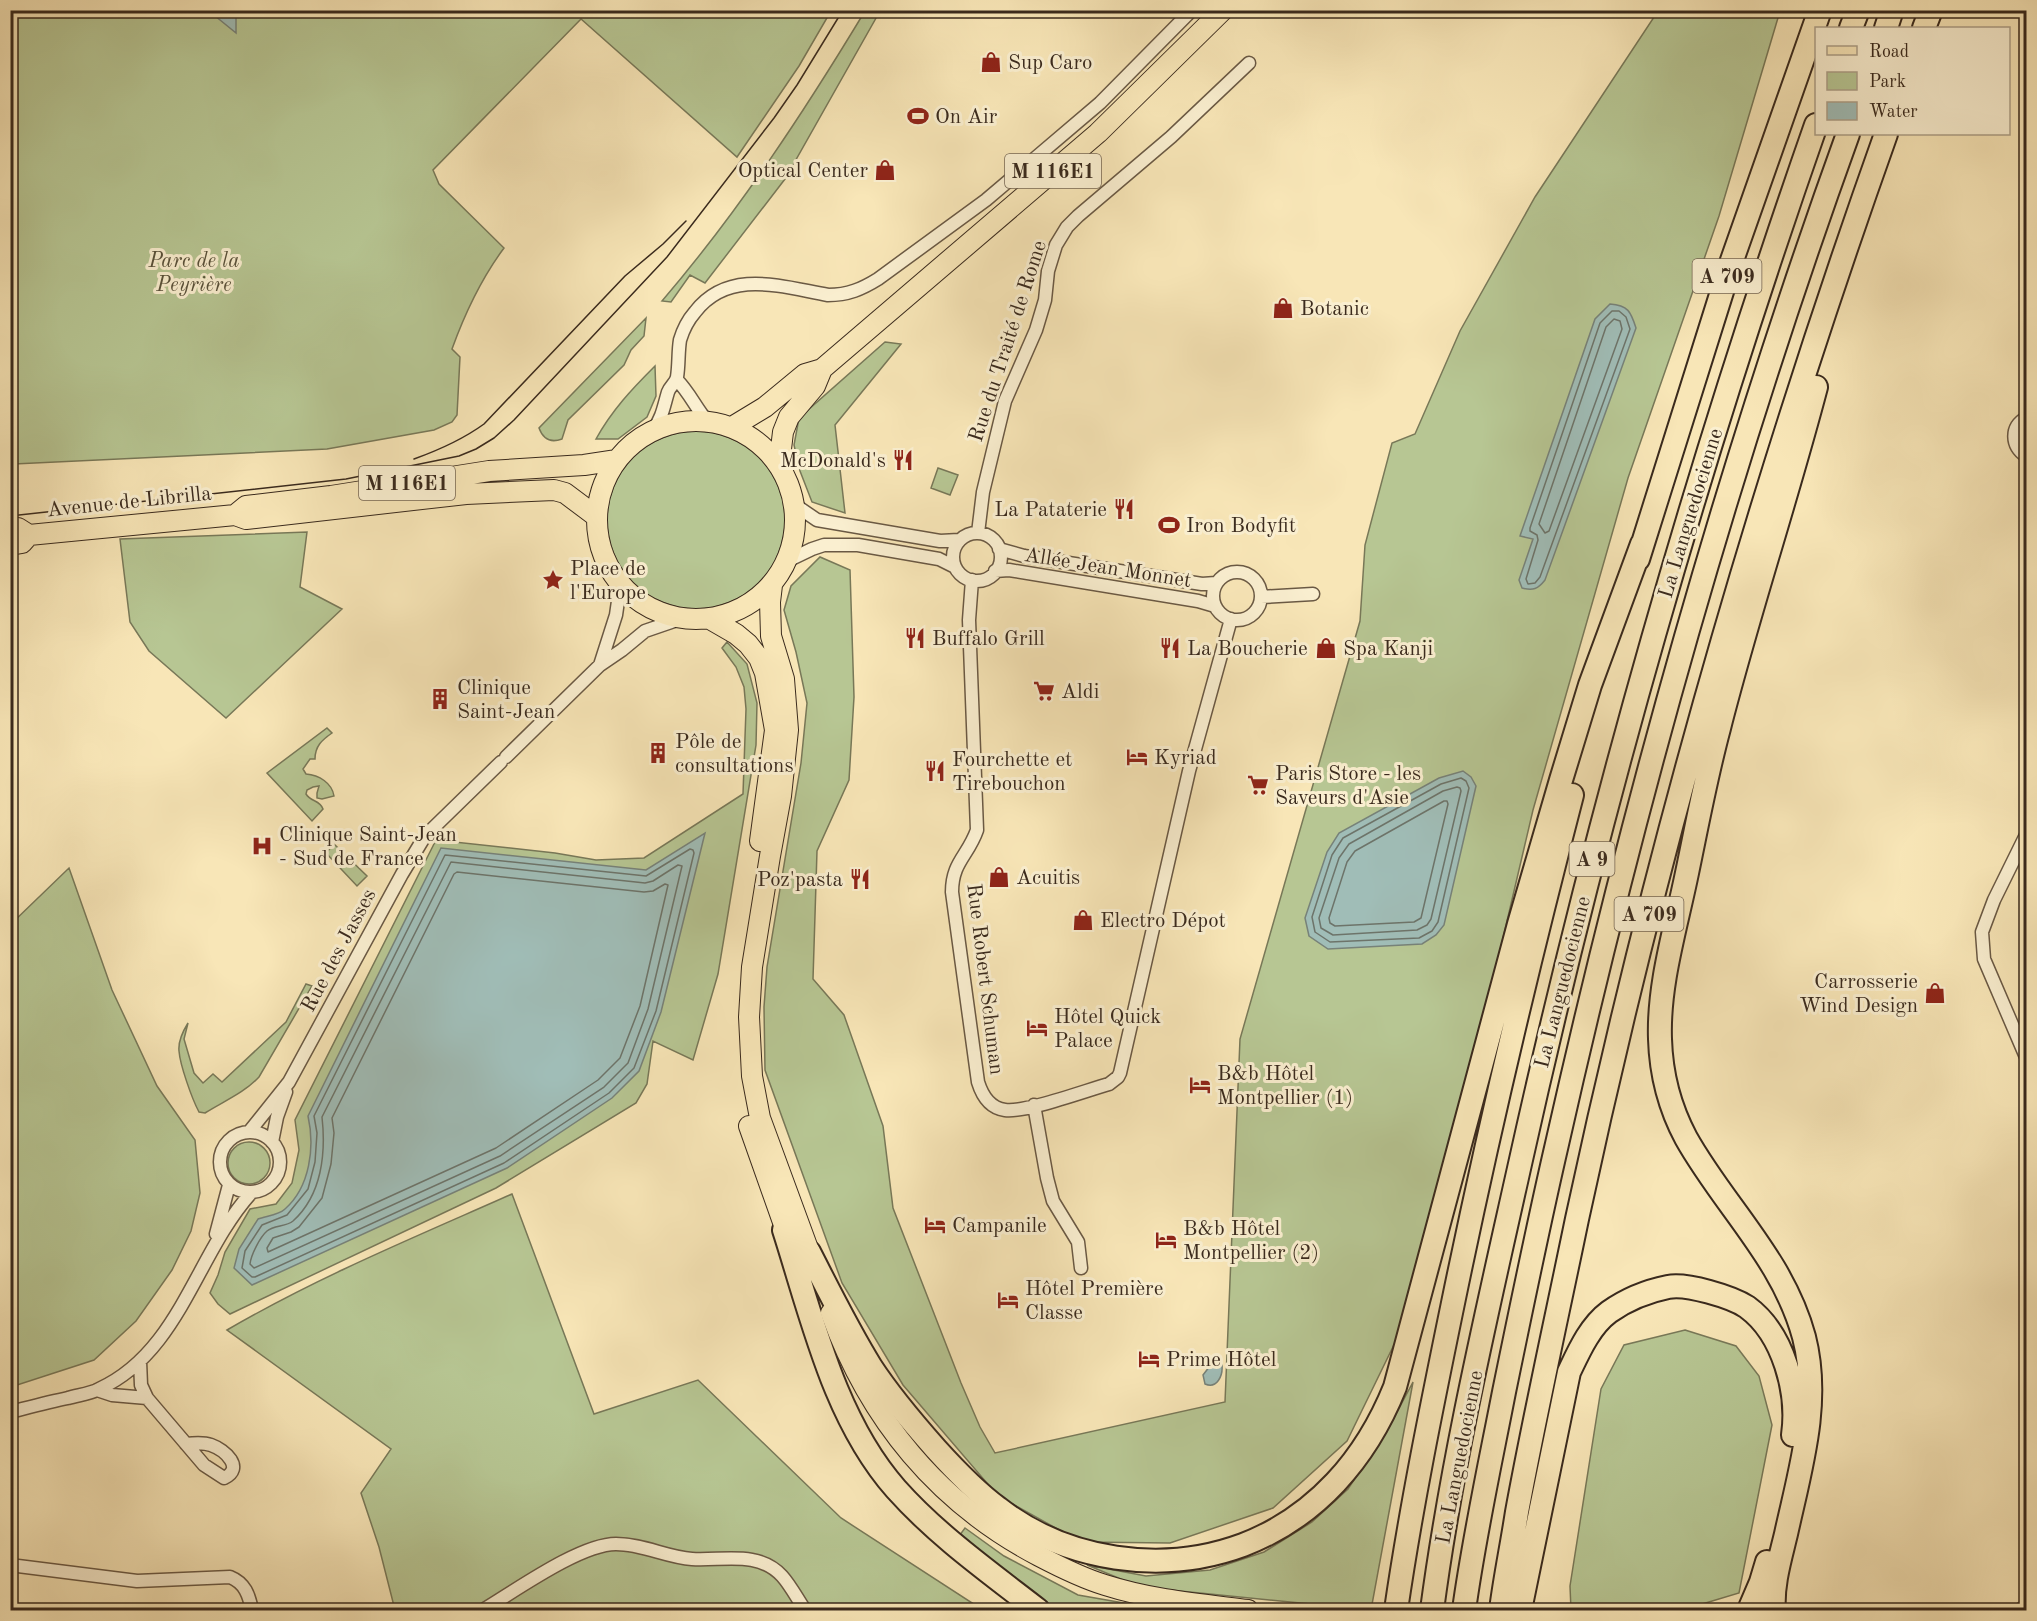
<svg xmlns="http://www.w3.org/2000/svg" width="2037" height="1621" font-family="'Old Standard TT',serif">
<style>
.green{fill:#b7c693;stroke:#787858;stroke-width:1.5}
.water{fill:#a0bdb7;stroke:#778279;stroke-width:1.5}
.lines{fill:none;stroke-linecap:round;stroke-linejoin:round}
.shore{stroke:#6d746a;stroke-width:1.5}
.minor-casing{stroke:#6a5944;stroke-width:15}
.tertiary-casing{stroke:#6a5944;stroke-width:18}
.primary-casing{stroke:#3a2a1d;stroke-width:22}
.motorway-casing{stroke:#3a2a1d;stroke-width:26}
.minor{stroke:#faefd0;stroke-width:12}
.tertiary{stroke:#faefd0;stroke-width:15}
.primary{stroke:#f8e6b7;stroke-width:20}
.motorway{stroke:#f8e6b7;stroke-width:22}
.tram{stroke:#3a2a1d;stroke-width:1.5}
.labels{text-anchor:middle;stroke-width:6;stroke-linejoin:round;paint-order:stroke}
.shield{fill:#faefd0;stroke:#746553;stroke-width:1.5}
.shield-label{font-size:20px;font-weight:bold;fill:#3a2a1d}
.poi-label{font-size:21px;fill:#3a2a1d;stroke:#faefd0;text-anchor:start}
.park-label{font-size:21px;font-style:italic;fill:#59513a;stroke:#faefd0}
.street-label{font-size:21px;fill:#3a2a1d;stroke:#faefd0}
</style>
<rect width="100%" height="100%" fill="#f8e6b7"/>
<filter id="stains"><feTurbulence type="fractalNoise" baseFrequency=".00333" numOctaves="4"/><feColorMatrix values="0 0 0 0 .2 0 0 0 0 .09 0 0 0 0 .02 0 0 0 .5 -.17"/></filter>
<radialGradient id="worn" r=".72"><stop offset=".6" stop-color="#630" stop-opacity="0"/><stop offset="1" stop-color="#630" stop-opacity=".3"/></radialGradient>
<!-- green -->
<path class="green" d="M10,11h821l-32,55 -62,91 -156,-138 -148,151 6,14 65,64c-23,31 -39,65 -52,101l8,8 -3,58 -5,7 -18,8 -107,19 -313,15 -4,-7z
M865,11h15l-95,168 -80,104 -15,-8 -19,27 -9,-1c77,-90 142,-189 203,-290z
M1658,11h122l-61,205 -91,262 -95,332 -85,363 -40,143 -61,125 -74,67 -103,35 -89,-1 -83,-46 -95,-111 -61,-102 -77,-213 -1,-63 3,-40 34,-204 6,-60 -11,-51 -12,-42 7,-24 29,-29 30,13 4,127 -5,83 -32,71 -4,128 31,36 39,111 10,82 68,175 19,44 15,26 230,-51 15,-363 120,-418 5,-76 27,-102 23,-9 45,-103 75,-134z
M646,318l-2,18 -13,14 -7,15 -56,55 -6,19c-11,4 -19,0 -23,-11z
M885,342l16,2 -66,81 10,88 -33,-11 -12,-31 -6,-26 5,-27z
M655,366l1,30 -9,21 -29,22h-22c16,-29 36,-50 59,-73z
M607 520a89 89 0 1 1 178 0a89 89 0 1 1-178 0Z
M938,468l20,7 -8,20 -19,-7z
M307,532l-7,55 42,22 -116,109 -77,-67 -19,-29 -10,-83z
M727,642l20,22 10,39 -1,42 -38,229 -25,86 -40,-19 -6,43 -11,19 -140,85 -266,126 -12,-10 -8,-11 8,-18 7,-23 25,-43 26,-5 16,-21 7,-33 -4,-30 141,-280 119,13 41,7 48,-2 99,-64 3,-85 -2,-22 -8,-20 -14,-19z
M327,728l5,5c-10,7 -17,13 -17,26h-5l-7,10 3,5c13,1 26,9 28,22l-12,3 -5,-1v-5l2,-7 -6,1 -6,3 -1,4c5,8 14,6 17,15l-11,12 -45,-48z
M334,844l33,32 -10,10 -31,-33z
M69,868l43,122 45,96 38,54 5,53 -9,38 -19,39 -36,51 -42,39 -83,27v-463z
M306,984l6,2 -53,91c-15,16 -35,24 -54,36l-6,-1c-7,-13 -19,-47 -20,-61 -1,-10 4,-20 9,-28l-4,16 10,34 9,10 10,-9 9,8 64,-60z
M228 1163a21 21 0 1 1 42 0a21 21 0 1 1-42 0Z
M512,1194l82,220 104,-34 143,138 142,92h-485l-3,-14 -23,14h-77l-16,-63 -18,-54 30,-44 -164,-119c91,-53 188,-93 285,-136z
M1685,1330l51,16 23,30 13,49 -33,168 -40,12 -7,5h-121l-1,-24 31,-197 23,-44z
M1413,1382l-42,228 -231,-23 -53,-22 59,11 64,-6 54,-18 48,-30 36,-33 41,-62z
M965,1528l39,28 74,39 86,15h-111l-94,-74z"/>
<!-- water -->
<path class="water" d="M209,11h27v22z
M1610,304c18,1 21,8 26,24l-91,252c-7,9 -12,11 -23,8l-3,-8 14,-41 -13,-3 75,-217z
M1463,771l8,6 5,9 -32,139 -8,10 -14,9 -94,5 -19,-13 -4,-18 22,-66 12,-19 100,-55z
M705,833l-44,179 -22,59 -27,27 -105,70 -255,117 -18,-17 5,-19 19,-30c8,-3 21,-4 27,-10 25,-22 30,-62 23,-93l133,-268 205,22z
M1217,1361l5,4c1,11 -5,24 -17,19l-2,-9 10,-13z"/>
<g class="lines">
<!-- shore -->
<path class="shore" d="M1619,311l7,6 4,12 -90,248 -5,6 -7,1 -2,-5 12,-39 -1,-5 -7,-4v-3l70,-205 12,-12z
M1614,319l6,2 2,8 -73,202 -4,2 -6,-9 67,-197z
M1461,778l5,3 3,7 -31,134 -6,9 -13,7 -89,4 -15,-10 -3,-15 20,-62 11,-17 98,-54z
M1457,787l3,1 1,3 -30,128 -4,6 -10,5 -84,5 -12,-7 -2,-10 20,-60 10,-14 94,-53z
M1444,801h3l1,3 -27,114 -7,4 -79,4 -5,-3 -1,-5 18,-56 8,-11z
M690,849l3,1 1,3 -38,158 -22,57 -25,25 -105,70 -249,114h-3l-10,-9 3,-17 17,-26 25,-10 21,-26 7,-27 2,-29 -3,-17 131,-261 201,21z
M451,862l194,21 8,-2 25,-16 4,1 -34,143 -20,54 -24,24 -104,69 -246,112 -4,-4c1,-9 10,-27 17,-33 7,-6 19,-4 26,-10 29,-26 33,-68 29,-104z
M457,872l187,20 9,-1 12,-7 3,1 -28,121 -20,52 -22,22 -102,68 -228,104 -1,-4 6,-10 18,-6 8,-5 23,-29 9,-34 3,-31 -2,-15 122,-244z"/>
<defs>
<path id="minor" d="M677,380c12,12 19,28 30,41
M2026,418c-16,9 -15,28 0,38
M653,431c10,-16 10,-22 15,-39 2,-6 8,-9 9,-15 2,-12 1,-25 3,-37 3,-10 8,-20 15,-28 34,-44 87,-25 133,-17 20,0 34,-6 50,-16l108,-79 114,-97 92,-93
M795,505l22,15 123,21 19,-1
M978,533l5,-41 22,-91 31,-71 9,-30 3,-29 8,-26 11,-18 11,-11 93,-79 78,-74
M953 557a24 24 0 1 1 48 0a24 24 0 1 1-48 0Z
M999,549l25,7 178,28 14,-1
M787,561l25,-12 12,-4h34l81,14 16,8
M995,571l14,-1 189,31 17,5
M1213 596a24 24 0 1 1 48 0a24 24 0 1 1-48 0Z
M972,580l-3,40 8,210c-9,26 -25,32 -25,62l26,190c4,13 12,26 27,28 20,3 82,-20 104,-26l9,-7 2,-4 69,-302 42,-152
M1261,597l52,-3
M600,665l16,-50 2,-14 -3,-23
M506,757l94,-92 22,-15 23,-19 35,-12
M2026,835l-32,65 -12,32 2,27 42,98
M1034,1105l13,73 6,23 25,41 3,26
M220 1162a30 30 0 1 1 60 0a30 30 0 1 1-60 0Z
M249,1132l40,-50 113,-208 23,-38 76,-74
M272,1142l5,-25 9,-25
M216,1234l13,-49
M140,1361l1,24 6,13 57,67 20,13c21,-10 1,-28 -13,-33 -8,-3 -17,-2 -25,-1
M97,1390l15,5 35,3
M10,1412c20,-5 39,-10 58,-14 10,-3 22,-4 31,-9 81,-37 97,-135 152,-196
M10,1565l127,16 93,-4c15,6 19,18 22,33
M483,1610c32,-19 97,-66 133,-66 27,0 50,13 76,15 31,2 66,-9 90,17 9,10 16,24 23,34"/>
<path id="tertiary" d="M2022,1610l4,-2"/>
<path id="primary" d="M597 520a99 99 0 1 1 198 0a99 99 0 1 1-198 0Z
M732,427l33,-20 40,-33 17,-5 276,-236 125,-123
M779,466l4,-34 6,-15 26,-31 7,-17
M235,515l11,-9 85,-10 158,-25 95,-6 33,-5
M10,529l8,-1 11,7 206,-20 11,4 220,-25 88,-4 11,3 32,24
M10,545l12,-2 7,-8
M772,585l-2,17 1,34 13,43 4,51 -7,66 -11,60 -18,111 -3,50 3,59 8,42 54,147
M710,619l26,15 12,10 11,14 6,15 10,57 -15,111
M749,1126l41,116
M831,1313c38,106 107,190 208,243 21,11 43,22 66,29 47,15 95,19 143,25"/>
<path id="motorway" d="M1851,28l7,-18
M1886,28l6,-18
M1924,28l7,-18
M1638,559l92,-293 90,-256
M784,1230c28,87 50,189 112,259 41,46 93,83 142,121
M809,1252c20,39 39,78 62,115 19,29 42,56 65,82 19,21 39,42 62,59 68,53 164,67 245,37 73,-28 123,-86 152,-158l124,-463 42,-144 29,-95 52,-141
M1396,1610c15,-103 36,-205 57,-307 35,-170 75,-339 119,-508
M1432,1610c20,-150 55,-298 88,-446 78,-352 177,-699 296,-1039
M1464,1610c10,-73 26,-146 40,-218 17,-83 34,-166 53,-248 77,-342 172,-681 291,-1010
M1501,1610c4,-32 11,-65 16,-98 18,-98 40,-196 60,-293 79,-368 183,-731 309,-1085
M1520,1610l49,-238c10,-21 21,-46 40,-60 17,-12 39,-21 59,-25 18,-4 64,10 79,20 37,27 52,86 46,128
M1749,1610l12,-28 6,-20
M1774,1610c-2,-25 6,-51 12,-76 14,-64 35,-131 18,-197 -21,-78 -80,-131 -118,-199 -16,-30 -25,-65 -26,-99 -2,-55 16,-112 27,-166 10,-48 19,-97 32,-145 29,-114 67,-227 97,-341"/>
</defs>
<!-- minor casing -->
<use href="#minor" class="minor-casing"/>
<!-- tertiary casing -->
<use href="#tertiary" class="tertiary-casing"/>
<!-- primary casing -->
<use href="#primary" class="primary-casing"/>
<!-- motorway casing -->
<use href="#motorway" class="motorway-casing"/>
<!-- minor -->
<use href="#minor" class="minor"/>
<!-- tertiary -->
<use href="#tertiary" class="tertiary"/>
<!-- primary -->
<use href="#primary" class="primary"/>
<!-- motorway -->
<use href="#motorway" class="motorway"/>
<!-- tram -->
<path class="tram" d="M414,459c25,-9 48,-19 70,-35l141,-148 38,-32 23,-23
M10,516l336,-37 113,-23 17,-7 18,-11 20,-18 153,-163 107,-139 23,-33 46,-75"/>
</g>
<!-- icons -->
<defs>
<symbol id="shop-bare" viewBox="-9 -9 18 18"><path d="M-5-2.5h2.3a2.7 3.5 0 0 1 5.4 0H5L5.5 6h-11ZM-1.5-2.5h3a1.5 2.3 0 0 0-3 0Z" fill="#8f2418" stroke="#faefd0" stroke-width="2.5" paint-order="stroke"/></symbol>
<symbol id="stadium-bare" viewBox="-9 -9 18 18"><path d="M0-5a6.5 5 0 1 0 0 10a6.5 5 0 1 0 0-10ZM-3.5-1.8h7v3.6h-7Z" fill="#8f2418" stroke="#faefd0" stroke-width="2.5" paint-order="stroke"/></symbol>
<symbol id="restaurant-bare" viewBox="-9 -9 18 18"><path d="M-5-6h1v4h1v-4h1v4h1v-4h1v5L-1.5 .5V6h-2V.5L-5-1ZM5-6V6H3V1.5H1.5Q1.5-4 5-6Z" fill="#8f2418" stroke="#faefd0" stroke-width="2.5" paint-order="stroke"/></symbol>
<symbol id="sight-bare" viewBox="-9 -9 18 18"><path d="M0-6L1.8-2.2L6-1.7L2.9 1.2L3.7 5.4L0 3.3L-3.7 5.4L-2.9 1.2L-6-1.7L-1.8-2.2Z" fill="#8f2418" stroke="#faefd0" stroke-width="2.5" paint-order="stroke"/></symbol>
<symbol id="supermarket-bare" viewBox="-9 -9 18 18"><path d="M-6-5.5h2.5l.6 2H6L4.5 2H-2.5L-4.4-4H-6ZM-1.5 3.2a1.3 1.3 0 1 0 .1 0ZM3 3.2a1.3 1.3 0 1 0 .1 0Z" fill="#8f2418" stroke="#faefd0" stroke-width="2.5" paint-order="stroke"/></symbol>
<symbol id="building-bare" viewBox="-9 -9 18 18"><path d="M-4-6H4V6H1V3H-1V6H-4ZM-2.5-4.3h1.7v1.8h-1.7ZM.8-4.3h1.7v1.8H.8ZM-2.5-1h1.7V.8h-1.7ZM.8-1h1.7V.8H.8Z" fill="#8f2418" stroke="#faefd0" stroke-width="2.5" paint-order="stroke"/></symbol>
<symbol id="hotel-bare" viewBox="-9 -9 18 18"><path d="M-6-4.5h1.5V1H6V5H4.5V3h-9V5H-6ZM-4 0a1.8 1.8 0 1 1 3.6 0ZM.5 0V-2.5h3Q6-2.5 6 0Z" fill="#8f2418" stroke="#faefd0" stroke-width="2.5" paint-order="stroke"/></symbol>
<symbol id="hospital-bare" viewBox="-9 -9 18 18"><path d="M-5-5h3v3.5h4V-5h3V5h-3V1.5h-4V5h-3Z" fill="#8f2418" stroke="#faefd0" stroke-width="2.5" paint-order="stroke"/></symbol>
</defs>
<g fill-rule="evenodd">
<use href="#shop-bare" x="976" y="47" width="30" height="30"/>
<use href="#stadium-bare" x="903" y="101" width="30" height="30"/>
<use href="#shop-bare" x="870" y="155" width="30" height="30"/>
<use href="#shop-bare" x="1268" y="293" width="30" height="30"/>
<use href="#restaurant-bare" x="888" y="445" width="30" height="30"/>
<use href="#restaurant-bare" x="1109" y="494" width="30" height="30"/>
<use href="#stadium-bare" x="1154" y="510" width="30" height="30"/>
<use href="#sight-bare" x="538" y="565" width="30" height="30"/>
<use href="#restaurant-bare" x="900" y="623" width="30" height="30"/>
<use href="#restaurant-bare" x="1155" y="633" width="30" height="30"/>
<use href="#shop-bare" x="1311" y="633" width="30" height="30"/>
<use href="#supermarket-bare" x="1029" y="676" width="30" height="30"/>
<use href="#building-bare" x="425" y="684" width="30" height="30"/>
<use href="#building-bare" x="643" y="738" width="30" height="30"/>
<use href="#hotel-bare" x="1122" y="742" width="30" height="30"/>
<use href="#restaurant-bare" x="920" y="756" width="30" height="30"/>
<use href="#supermarket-bare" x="1243" y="770" width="30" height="30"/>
<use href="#hospital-bare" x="247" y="831" width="30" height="30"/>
<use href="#shop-bare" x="984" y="862" width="30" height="30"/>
<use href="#restaurant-bare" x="845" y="864" width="30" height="30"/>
<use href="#shop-bare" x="1068" y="905" width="30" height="30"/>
<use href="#shop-bare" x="1920" y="978" width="30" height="30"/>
<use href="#hotel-bare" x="1022" y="1013" width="30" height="30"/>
<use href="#hotel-bare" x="1185" y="1070" width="30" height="30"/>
<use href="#hotel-bare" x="920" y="1210" width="30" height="30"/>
<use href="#hotel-bare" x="1151" y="1225" width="30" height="30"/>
<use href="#hotel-bare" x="993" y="1285" width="30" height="30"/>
<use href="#hotel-bare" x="1134" y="1344" width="30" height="30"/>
</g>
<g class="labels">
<!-- shield labels -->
<g class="shield">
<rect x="1005" y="154" width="96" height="34" rx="4.5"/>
<rect x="1692.5" y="259" width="69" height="34" rx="4.5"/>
<rect x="359" y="466" width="96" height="34" rx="4.5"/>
<rect x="1569.5" y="842" width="45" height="34" rx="4.5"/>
<rect x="1614.5" y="897" width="69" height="34" rx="4.5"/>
</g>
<g class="shield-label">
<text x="1053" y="178">M 116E1</text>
<text x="1727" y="283">A 709</text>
<text x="407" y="490">M 116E1</text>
<text x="1592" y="866">A 9</text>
<text x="1649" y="921">A 709</text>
</g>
<!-- poi labels -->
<g class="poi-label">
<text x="1008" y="69">Sup Caro</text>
<text x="935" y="123">On Air</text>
<text x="868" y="177" text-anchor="end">Optical Center</text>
<text x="1300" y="315">Botanic</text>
<text x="886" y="467" text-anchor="end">McDonald's</text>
<text x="1107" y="516" text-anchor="end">La Pataterie</text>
<text x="1186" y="532">Iron Bodyfit</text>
<text x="570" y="575">Place de<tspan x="570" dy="24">l'Europe</tspan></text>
<text x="932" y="645">Buffalo Grill</text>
<text x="1187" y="655">La Boucherie</text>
<text x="1343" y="655">Spa Kanji</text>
<text x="457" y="694">Clinique<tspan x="457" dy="24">Saint-Jean</tspan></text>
<text x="1061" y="698">Aldi</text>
<text x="675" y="748">Pôle de<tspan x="675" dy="24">consultations</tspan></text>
<text x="1154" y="764">Kyriad</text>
<text x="952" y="766">Fourchette et<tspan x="952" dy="24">Tirebouchon</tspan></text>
<text x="1275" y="780">Paris Store - les<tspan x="1275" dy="24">Saveurs d'Asie</tspan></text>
<text x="279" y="841">Clinique Saint-Jean<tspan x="279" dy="24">- Sud de France</tspan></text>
<text x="1016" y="884">Acuitis</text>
<text x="843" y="886" text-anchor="end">Poz'pasta</text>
<text x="1100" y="927">Electro Dépot</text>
<text x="1918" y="988" text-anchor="end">Carrosserie<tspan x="1918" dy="24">Wind Design</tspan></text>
<text x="1054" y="1023">Hôtel Quick<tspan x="1054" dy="24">Palace</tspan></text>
<text x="1217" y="1080">B&amp;b Hôtel<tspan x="1217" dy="24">Montpellier (1)</tspan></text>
<text x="952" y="1232">Campanile</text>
<text x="1183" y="1235">B&amp;b Hôtel<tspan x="1183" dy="24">Montpellier (2)</tspan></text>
<text x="1025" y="1295">Hôtel Première<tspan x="1025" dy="24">Classe</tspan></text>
<text x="1166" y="1366">Prime Hôtel</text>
</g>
<!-- park labels -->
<g class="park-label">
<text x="194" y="267">Parc de la<tspan x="194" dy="24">Peyrière</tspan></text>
</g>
<!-- street labels -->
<g class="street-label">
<text transform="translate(1007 341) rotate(-72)" y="7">Rue du Traité de Rome</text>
<text transform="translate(129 501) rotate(-6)" y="7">Avenue de Librilla</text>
<text transform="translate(1690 513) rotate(-73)" y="7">La Languedocienne</text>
<text transform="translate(1108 567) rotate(9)" y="7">Allée Jean Monnet</text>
<text transform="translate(338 950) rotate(-62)" y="7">Rue des Jasses</text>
<text transform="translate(986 979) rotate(83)" y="7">Rue Robert Schuman</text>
<text transform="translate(1562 982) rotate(-76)" y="7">La Languedocienne</text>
<text transform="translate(1459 1457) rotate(-79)" y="7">La Languedocienne</text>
</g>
</g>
<!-- margin -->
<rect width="2037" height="1621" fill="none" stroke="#f8e6b7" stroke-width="36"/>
<rect x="12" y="12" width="2013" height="1597" fill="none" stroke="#3a2a1d" stroke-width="3"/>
<rect x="18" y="18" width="2001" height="1585" fill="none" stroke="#3a2a1d" stroke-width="1.5"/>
<!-- legend -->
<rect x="1815" y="27" width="195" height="108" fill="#faefd0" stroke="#ada088" stroke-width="1.5"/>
<rect x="1827" y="46" width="30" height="9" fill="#f8e6b7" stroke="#ada088" stroke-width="1.5"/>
<text x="1869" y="57" font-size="18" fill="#3a2a1d">Road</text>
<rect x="1827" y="72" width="30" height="18" fill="#b7c693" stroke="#ada088" stroke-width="1.5"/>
<text x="1869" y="87" font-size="18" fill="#3a2a1d">Park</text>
<rect x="1827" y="102" width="30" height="18" fill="#a0bdb7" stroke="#ada088" stroke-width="1.5"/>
<text x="1869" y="117" font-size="18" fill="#3a2a1d">Water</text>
<rect width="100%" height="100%" filter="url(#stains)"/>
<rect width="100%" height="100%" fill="url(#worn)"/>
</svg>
